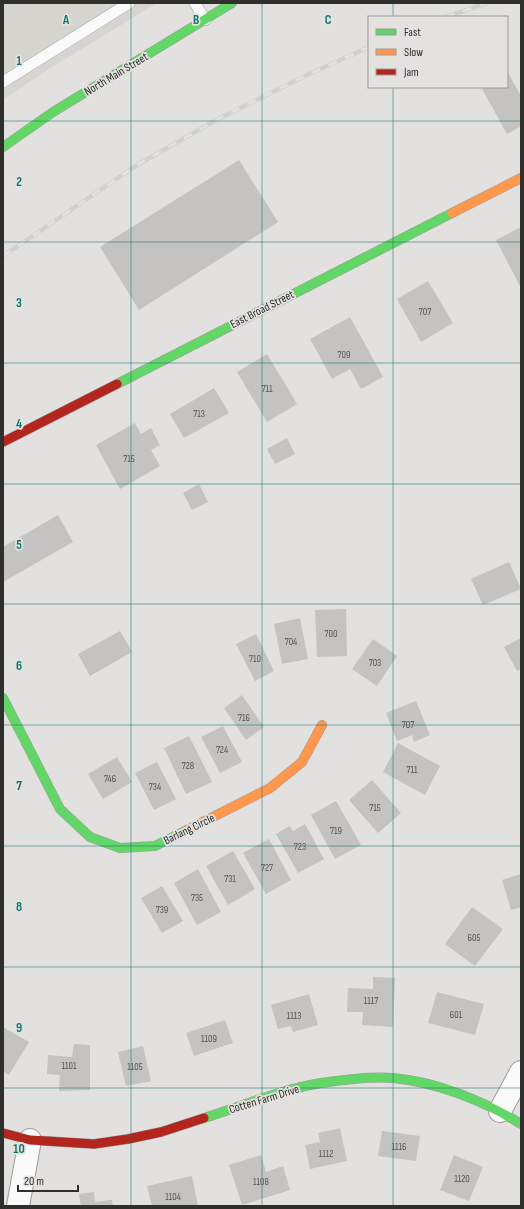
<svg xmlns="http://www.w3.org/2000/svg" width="524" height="1209" font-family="'Sofia Sans Condensed',sans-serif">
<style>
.built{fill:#d7d5cf}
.building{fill:#c4c3c2}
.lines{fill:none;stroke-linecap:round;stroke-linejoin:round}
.lane-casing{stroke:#9e9d9c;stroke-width:12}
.street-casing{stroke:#9e9d9c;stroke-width:24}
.fast-casing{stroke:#9e9d9c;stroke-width:10}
.slow-casing{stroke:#9e9d9c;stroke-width:10}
.jam-casing{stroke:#9e9d9c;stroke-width:10}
.lane{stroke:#fbfafa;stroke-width:11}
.street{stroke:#fbfafa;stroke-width:22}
.fast{stroke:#63d668;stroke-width:9}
.slow{stroke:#ff974d;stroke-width:9}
.jam{stroke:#b3261e;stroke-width:9}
.rail-casing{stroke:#d1d0d0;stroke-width:4.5}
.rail{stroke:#e3e2df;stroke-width:3;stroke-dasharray:9;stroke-linecap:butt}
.grid{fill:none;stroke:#0f766e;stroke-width:1;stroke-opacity:0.55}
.labels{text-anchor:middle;stroke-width:3.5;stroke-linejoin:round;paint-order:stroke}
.number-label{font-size:10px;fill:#545453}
.street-label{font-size:12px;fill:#2f2f2e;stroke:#e3e2df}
.grid-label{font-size:13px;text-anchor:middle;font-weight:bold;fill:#0f766e;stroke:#e3e2df;stroke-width:3.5;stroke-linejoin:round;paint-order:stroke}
</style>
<rect width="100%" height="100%" fill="#e2e1e0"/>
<!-- built -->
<path class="built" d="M3,3h154l-108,66 -46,31z"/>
<!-- building -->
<path class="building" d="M507,71l14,25v30l-14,8 -26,-47h26z
M239,160l39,62 -139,88 -39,-63z
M521,227v61l-25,-48z
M428,281l25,42 -32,19 -24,-43z
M350,317l33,60 -22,12 -11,-20 -18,10 -22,-40z
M267,354l30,50 -30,18 -30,-50z
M214,388l15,25 -45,25 -14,-24z
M135,423l6,11 10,-6 9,17 -9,5 9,16 -40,23 -24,-44z
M287,438l8,16 -20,10 -8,-15z
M199,484l9,18 -16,8 -9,-17z
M58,515l15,27 -70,40v-35z
M509,562l12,27 -38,16 -12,-26z
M346,609l1,47 -30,1 -2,-47z
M300,618l8,41 -26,5 -8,-40z
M120,631l12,21 -42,24 -12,-22z
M256,634l18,37 -19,10 -19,-37z
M521,638v31l-4,2 -13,-24z
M373,639l24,17 -20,30 -25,-17z
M242,695l22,32 -18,13 -22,-32z
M416,701l14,34 -16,7 -2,-7 -15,6 -11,-28z
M223,726l19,36 -22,11 -19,-36z
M189,736l23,46 -26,12 -22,-46z
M398,743l42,23 -15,29 -42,-23z
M117,757l15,25 -29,17 -15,-25z
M157,762l19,37 -22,11 -19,-37z
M372,780l29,33 -23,20 -29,-33z
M336,801l25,44 -26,14 -24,-44z
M305,824l19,35 -26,14 -22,-39 14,-8 3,5z
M269,839l22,41 -25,14 -23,-41z
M233,851l22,38 -27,16 -22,-39z
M198,869l23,43 -24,13 -23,-42z
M521,874v33l-10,3 -9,-30z
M162,886l21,35 -21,12 -21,-35z
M472,907l31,22 -28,37 -30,-22z
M373,977l22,1 -2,49 -31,-2 1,-13h-16l1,-24 25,1z
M437,992l47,12 -9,31 -47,-12z
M309,994l9,31 -25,7 -2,-6 -13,3 -7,-24z
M225,1020l8,23 -39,13 -8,-23z
M3,1027l26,15 -20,33 -6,-4z
M74,1044l16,1v45l-31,1 1,-16 -13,-1 1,-19 24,2z
M143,1046l8,35 -25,5 -8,-34z
M340,1128l7,33 -37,8 -5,-24 15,-3 -2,-9z
M382,1131l38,5 -4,25 -38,-5z
M261,1155l5,17 17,-6 7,24 -48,15 -13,-40z
M454,1155l29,12 -14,34 -29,-11z
M192,1176l6,30h-46l-5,-20z
M94,1192l1,10 17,-2 1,6h-32l-2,-12z"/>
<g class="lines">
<defs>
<path id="lane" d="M195,3l10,17
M3,82l126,-79"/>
<path id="street" d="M500,1111l21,-39
M18,1206l12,-66"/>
<path id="fast" d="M3,147l50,-35 179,-109
M117,384l335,-171
M3,698l57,111 30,28 30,11 35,-2 32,-16
M204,1118c38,-12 79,-29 117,-35 20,-3 52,-7 72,-5 44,4 91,23 128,46"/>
<path id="slow" d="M452,213l69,-35
M187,830l83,-42 32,-26 20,-37"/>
<path id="jam" d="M3,442l114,-58
M3,1133l27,7 64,4 34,-5 33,-7 43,-14"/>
</defs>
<!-- lane casing -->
<use href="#lane" class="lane-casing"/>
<!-- street casing -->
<use href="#street" class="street-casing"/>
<!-- fast casing -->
<use href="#fast" class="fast-casing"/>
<!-- slow casing -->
<use href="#slow" class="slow-casing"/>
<!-- jam casing -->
<use href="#jam" class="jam-casing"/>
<!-- lane -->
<use href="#lane" class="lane"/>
<!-- street -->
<use href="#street" class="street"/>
<!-- fast -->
<use href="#fast" class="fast"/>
<!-- slow -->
<use href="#slow" class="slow"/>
<!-- jam -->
<use href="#jam" class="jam"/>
<defs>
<path id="rail" d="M446,17l41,-14
M3,256l134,-91 83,-47 85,-42 64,-29"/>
</defs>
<!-- rail casing -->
<use href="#rail" class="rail-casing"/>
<!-- rail -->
<use href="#rail" class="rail"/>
</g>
<!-- grid -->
<path class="grid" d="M131,3v1203M262,3v1203M393,3v14M393,87v1119M3,121h518M3,242h518M3,363h518M3,484h518M3,604h518M3,725h518M3,846h518M3,967h518M3,1088h518"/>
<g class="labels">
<!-- number labels -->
<g class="number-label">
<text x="425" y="315">707</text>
<text x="344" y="358">709</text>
<text x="267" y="392">711</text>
<text x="199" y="417">713</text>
<text x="129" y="462">715</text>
<text x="331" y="637">700</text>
<text x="291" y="645">704</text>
<text x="255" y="662">710</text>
<text x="375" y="666">703</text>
<text x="244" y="721">716</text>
<text x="408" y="728">707</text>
<text x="222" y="753">724</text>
<text x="188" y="769">728</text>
<text x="412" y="773">711</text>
<text x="110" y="782">746</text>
<text x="155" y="790">734</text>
<text x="375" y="811">715</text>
<text x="336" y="834">719</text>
<text x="300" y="850">723</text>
<text x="267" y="871">727</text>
<text x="230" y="882">731</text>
<text x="197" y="901">735</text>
<text x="162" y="913">739</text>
<text x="474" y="941">605</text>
<text x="371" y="1004">1117</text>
<text x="456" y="1018">601</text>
<text x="294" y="1019">1113</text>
<text x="209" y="1042">1109</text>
<text x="69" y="1069">1101</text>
<text x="135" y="1070">1105</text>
<text x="399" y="1150">1116</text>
<text x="326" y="1157">1112</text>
<text x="462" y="1182">1120</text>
<text x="261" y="1185">1108</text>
<text x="173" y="1200">1104</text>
</g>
<!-- street labels -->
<g class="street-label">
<text transform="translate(116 74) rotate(-31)" y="4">North Main Street</text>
<text transform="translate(262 309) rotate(-27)" y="4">East Broad Street</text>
<text transform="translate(189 829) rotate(-26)" y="4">Barlang Circle</text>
<text transform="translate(264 1099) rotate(-17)" y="4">Cotten Farm Drive</text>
</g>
</g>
<g class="grid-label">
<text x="66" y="24">A</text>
<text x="196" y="24">B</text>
<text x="328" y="24">C</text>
<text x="19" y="65">1</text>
<text x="19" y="186">2</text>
<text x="19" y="307">3</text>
<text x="19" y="428">4</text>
<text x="19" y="549">5</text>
<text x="19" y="670">6</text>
<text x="19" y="790">7</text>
<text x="19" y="911">8</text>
<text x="19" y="1032">9</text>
<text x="19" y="1153">10</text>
</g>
<!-- border -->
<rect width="524" height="1209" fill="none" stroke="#2f2f2e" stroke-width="8"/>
<!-- legend -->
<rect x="368" y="16" width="140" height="72" fill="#e3e2df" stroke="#9b9a98"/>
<rect x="376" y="29" width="20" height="6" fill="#63d668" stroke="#9b9a98"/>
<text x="404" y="36" font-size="12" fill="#2f2f2e">Fast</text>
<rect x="376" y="49" width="20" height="6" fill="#ff974d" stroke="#9b9a98"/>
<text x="404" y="56" font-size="12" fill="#2f2f2e">Slow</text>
<rect x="376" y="69" width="20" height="6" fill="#b3261e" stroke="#9b9a98"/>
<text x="404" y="76" font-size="12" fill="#2f2f2e">Jam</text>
<!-- scale -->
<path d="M18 1185v6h60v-6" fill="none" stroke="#2f2f2e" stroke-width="2"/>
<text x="24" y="1185" font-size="12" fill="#2f2f2e" stroke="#e3e2df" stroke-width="3" paint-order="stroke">20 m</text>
</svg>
